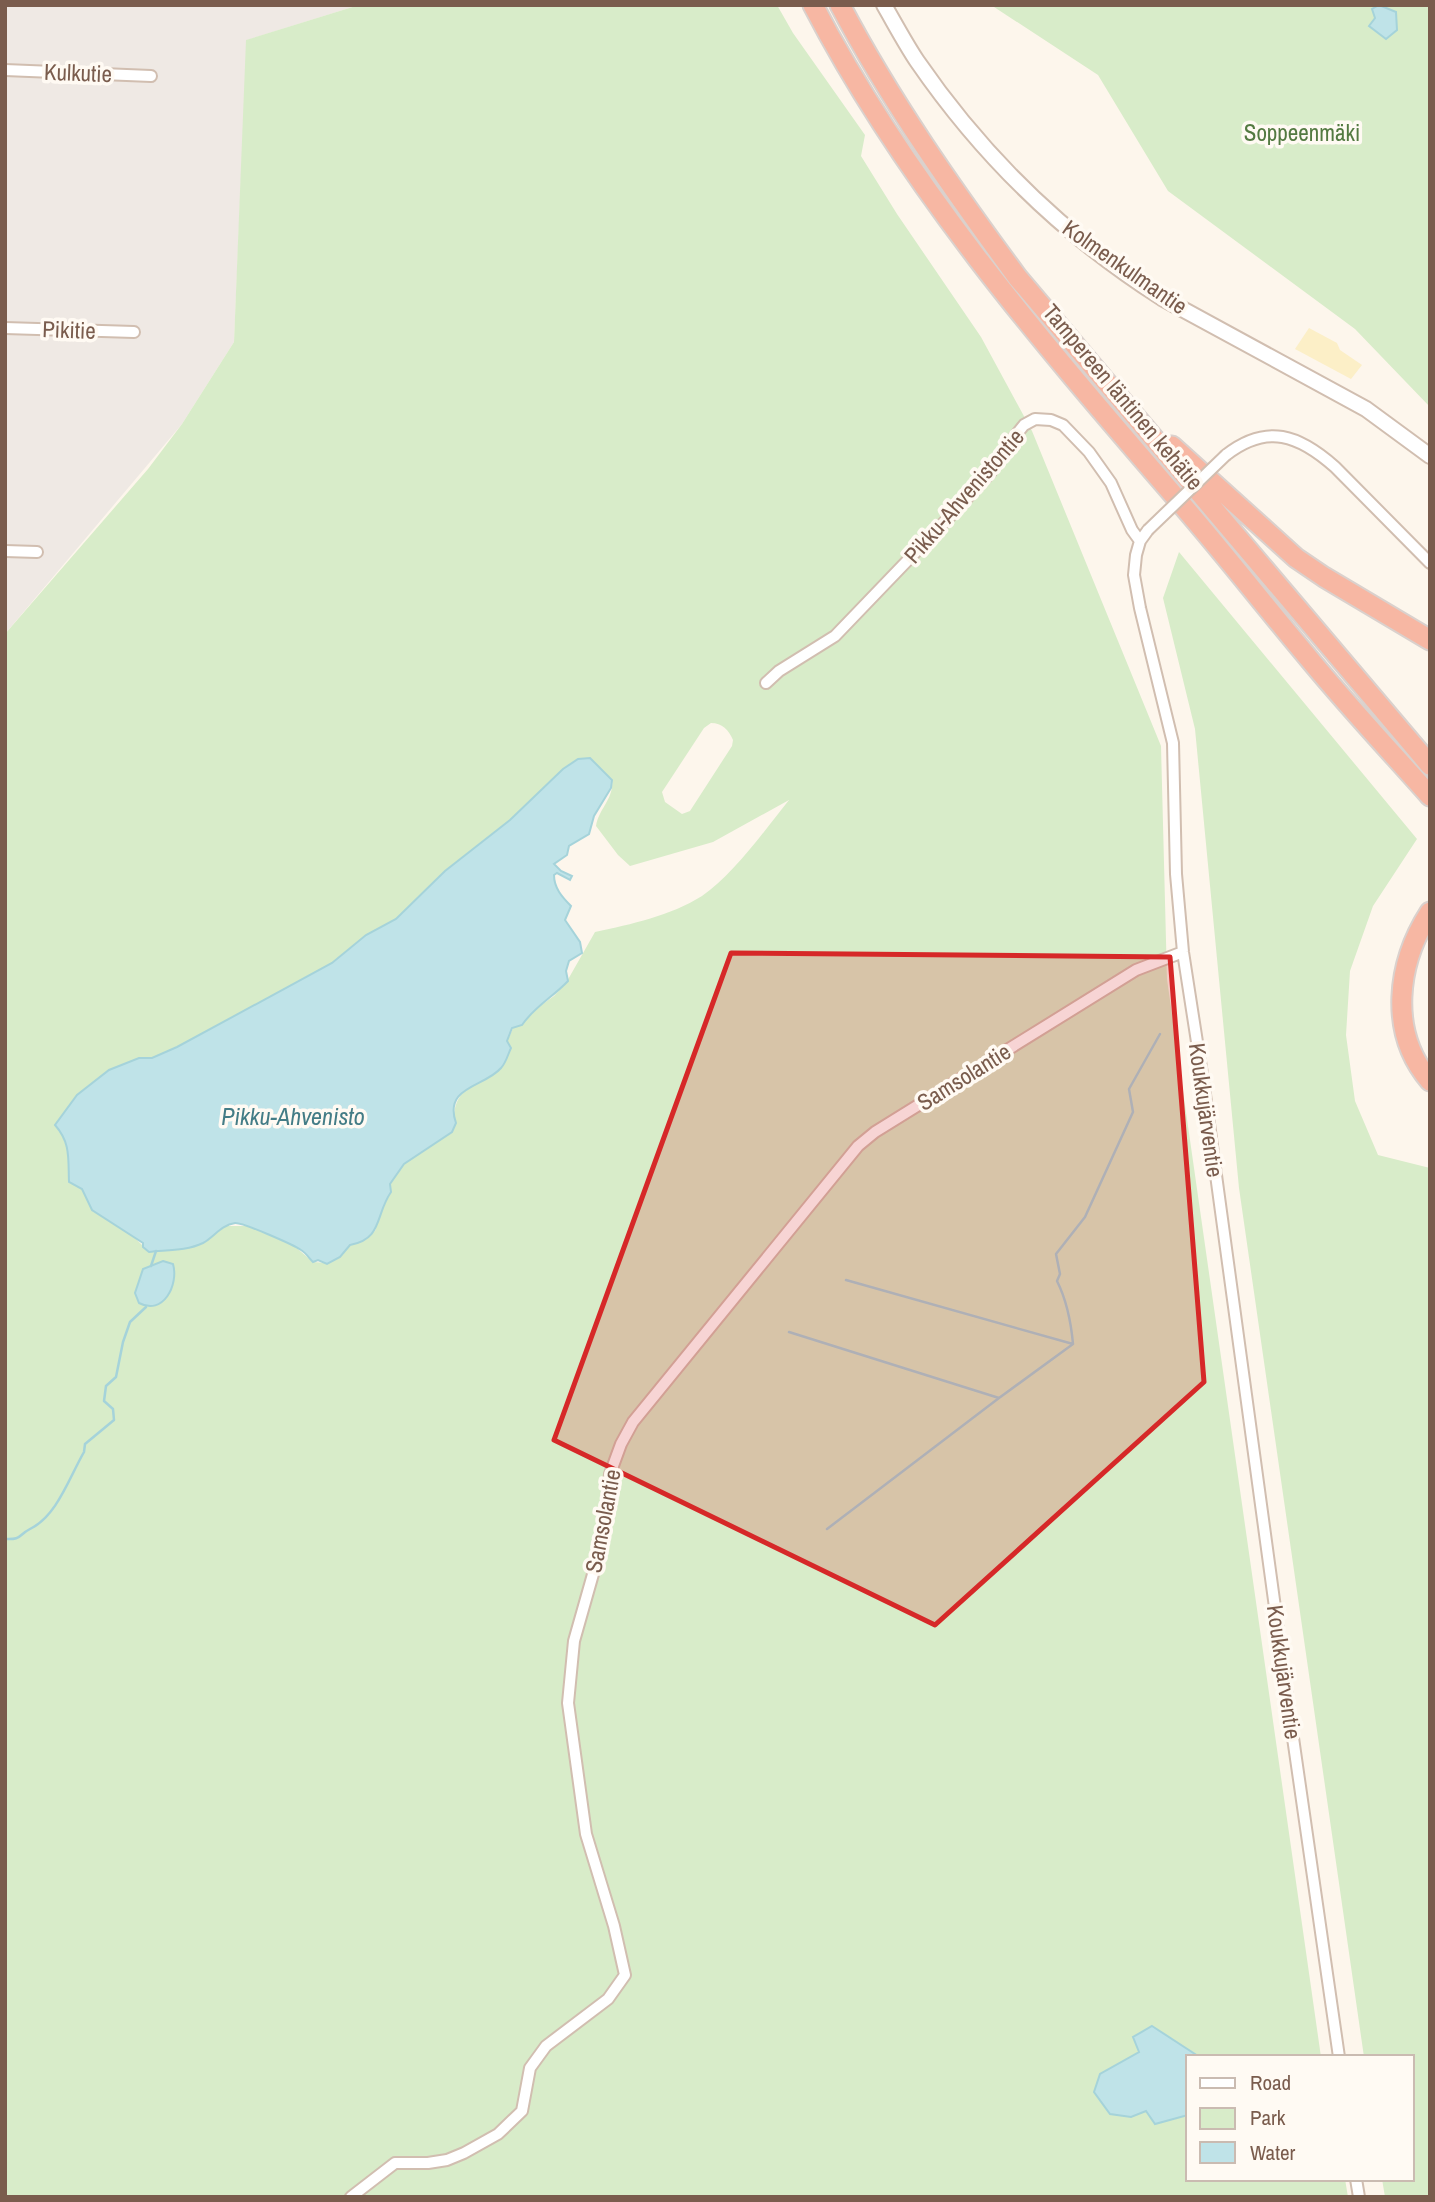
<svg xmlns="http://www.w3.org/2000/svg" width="1435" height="2202" font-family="'Archivo Narrow',sans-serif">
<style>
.industrial{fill:#efe9e4}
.green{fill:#d8ecc9;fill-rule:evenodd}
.sand{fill:#fcefc7}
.water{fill:#bfe3e8;stroke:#a5d3da;stroke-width:2}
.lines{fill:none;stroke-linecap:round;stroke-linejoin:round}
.stream{stroke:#a5d3da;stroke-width:2.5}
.minor-casing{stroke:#d1beb0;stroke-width:14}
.tertiary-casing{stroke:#d1beb0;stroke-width:18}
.motorway-casing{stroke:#dad1cd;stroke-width:23}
.minor{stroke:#fff;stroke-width:10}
.tertiary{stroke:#fff;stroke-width:14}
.motorway{stroke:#f7b7a3;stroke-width:19}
.minor-bridge-casing{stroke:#d1beb0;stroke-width:14;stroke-linecap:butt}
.minor-bridge{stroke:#fff;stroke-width:10}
.marked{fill:#d62828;fill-opacity:0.2;stroke:#d62828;stroke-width:5;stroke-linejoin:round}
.labels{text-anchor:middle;stroke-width:7;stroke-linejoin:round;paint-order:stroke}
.street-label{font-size:23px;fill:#7a5c4d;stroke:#fffaf3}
.park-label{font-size:23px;fill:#537a41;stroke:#fffaf3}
.water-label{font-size:24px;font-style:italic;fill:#437c86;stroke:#fffaf3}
</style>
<rect width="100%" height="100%" fill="#fdf6ec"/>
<!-- industrial -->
<path class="industrial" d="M5,5h354l-112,35 -13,302 -52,82 -177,210z"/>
<!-- green -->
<path class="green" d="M359,5h418l16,28 72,102 -4,21 36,58 84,123 51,94 129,315 6,233 154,1078h-133v122h157l3,18h-1343v-1563l143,-165 34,-45 52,-82 12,-302zM711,723c11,0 18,7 22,17l-1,6 -42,65 -8,3 -17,-12 -3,-10 42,-64zM590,758l22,22c2,19 -13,28 -16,46l22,29 12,11 83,-24 76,-42c-24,30 -56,75 -87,96 -32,20 -70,28 -107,36l-29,51 -12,13 -24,17 -8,12 -9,3 -6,14 -6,26c-22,14 -46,19 -47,49l-27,30 -23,17 -15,20 2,8 -7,9 -9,30 -25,14 -10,12 -12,6 -15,-1 -20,-17 -42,-19h-25l-22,16 -16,6 -39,4 -19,-19 -38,-23 -10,-21 -13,-7v-30l-9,-21 79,-73h13l25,-11 155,-84 34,-28 30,-16 49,-48 65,-51 53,-51 15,-10z
M991,5h388l-7,4 24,3 -17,-7h51v402l-75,-78 -187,-138 -70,-116z
M1179,552l238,287 -44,67 -23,65 -4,64 9,66 23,54 52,13v1029h-45l-3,-18h30v-122h-48l-125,-869 -44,-459 -32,-131z"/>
<!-- sand -->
<path class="sand" d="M1309,328l28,15 3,7 22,15 -11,14 -56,-30z"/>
<!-- water -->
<path class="water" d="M1379,5l17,7 1,18 -11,9 -17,-13 6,-8 -3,-9z
M590,758l22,22 -1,8 -17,28 -5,18 -20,12 -2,9 -13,9 7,7 11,5 -2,4 -13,-7 -3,2c0,13 8,22 17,31l-6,14 15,22 2,11 -13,8 -3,10 2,10c-15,16 -34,26 -46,44l-10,3 -5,13 4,7c-3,6 -5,15 -10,20 -16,19 -58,18 -45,55l-4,9 -48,32 -14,20 1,8c-16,23 -8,47 -41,53l-10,12 -13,7 -9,-4 -5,2c-4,-4 -7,-9 -12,-12 -7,-5 -59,-28 -66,-27 -14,2 -21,14 -32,20 -16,8 -37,7 -54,9l-6,-5v-4l-51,-33 -10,-21 -13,-7c-1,-23 2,-39 -14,-57l22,-30 32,-25 30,-12h13l25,-11 155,-84 34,-28 30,-16 49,-48 65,-51 53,-51 15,-10z
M163,1261l10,3c6,21 -10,52 -34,39l-4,-10 8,-24z
M1152,2026l46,30 -10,1v58l-33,9 -9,-13 -15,6 -21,-3 -16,-22 6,-18 39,-22 -6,-15z"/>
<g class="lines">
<!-- stream -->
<path class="stream" d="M151,1266l5,-15
M846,1280l227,64
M789,1332l210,66
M1073,1344c-2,-22 -6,-43 -16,-63l3,-7 -4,-20 29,-37 48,-105 -4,-23 31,-55
M827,1529l172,-131 74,-54
M5,1539c17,1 13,-4 25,-10 27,-13 39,-51 54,-77l1,-8 29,-24 -1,-11 -9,-8 2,-15 10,-9 7,-35 7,-20 16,-15"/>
<defs>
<path id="minor" d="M5,70l146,6
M5,328l129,4
M1226,455c41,-32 73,-20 109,12l95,96
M1148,530l-8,11 -4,14 -2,20 6,33 33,135 3,131 7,78 21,135 85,623 50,347
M5,551l32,1
M766,683l13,-12 56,-35 121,-126 34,-37 22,-33 12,-15 11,-6 16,1 12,5 26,27 22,31 21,47 8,11
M1356,2179l3,18
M351,2197l44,-34h33l19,-3 17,-7 34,-19 24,-23 8,-43 16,-22 62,-47 17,-24 -11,-49 -28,-92 -18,-131 6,-62 29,-102 7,-65 11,-30 12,-22 225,-276 17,-14 261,-162 47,-18"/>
<path id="tertiary" d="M884,5c11,19 21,38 33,56 66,96 146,174 245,237l204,111 64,47"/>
<path id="motorway" d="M813,5c96,185 235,344 370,501 44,51 85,104 128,155 38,46 79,90 119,135
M840,5c51,97 114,186 178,273l412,487
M1172,446l124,112 28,19 106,63
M1430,912c-33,51 -42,120 0,169"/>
</defs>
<!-- minor casing -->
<use href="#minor" class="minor-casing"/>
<!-- tertiary casing -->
<use href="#tertiary" class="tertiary-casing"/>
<!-- motorway casing -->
<use href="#motorway" class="motorway-casing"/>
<!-- minor -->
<use href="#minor" class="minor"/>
<!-- tertiary -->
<use href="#tertiary" class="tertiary"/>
<!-- motorway -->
<use href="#motorway" class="motorway"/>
<defs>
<path id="minor-bridge" d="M1148,530l78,-75"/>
</defs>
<!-- minor-bridge casing -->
<use href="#minor-bridge" class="minor-bridge-casing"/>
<!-- minor-bridge -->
<use href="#minor-bridge" class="minor-bridge"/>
</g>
<!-- marked area -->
<path class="marked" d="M731,953l439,4 34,425 -269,243 -381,-185z"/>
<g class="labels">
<!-- street labels -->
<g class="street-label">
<text transform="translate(78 73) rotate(2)" y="8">Kulkutie</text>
<text transform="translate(1125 267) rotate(35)" y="8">Kolmenkulmantie</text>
<text transform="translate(69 330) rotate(2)" y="8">Pikitie</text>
<text transform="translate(1123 397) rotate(50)" y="8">Tampereen läntinen kehätie</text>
<text transform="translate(964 496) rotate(-49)" y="8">Pikku-Ahvenistontie</text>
<text transform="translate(964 1077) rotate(-32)" y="8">Samsolantie</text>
<text transform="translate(1206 1110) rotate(82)" y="8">Koukkujärventie</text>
<text transform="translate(603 1521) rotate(-79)" y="8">Samsolantie</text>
<text transform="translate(1284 1672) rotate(82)" y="8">Koukkujärventie</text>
</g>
<!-- park labels -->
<g class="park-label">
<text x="1302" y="141">Soppeenmäki</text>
</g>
<!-- water labels -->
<g class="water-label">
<text x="293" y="1125">Pikku-Ahvenisto</text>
</g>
</g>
<!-- border -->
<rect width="1435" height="2202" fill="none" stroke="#7a5c4d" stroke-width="14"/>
<!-- legend -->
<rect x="1186" y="2055" width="228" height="126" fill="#fffaf3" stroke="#cabbb1" stroke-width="2"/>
<rect x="1200" y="2078" width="35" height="10" fill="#ffffff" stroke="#cabbb1" stroke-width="2"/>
<text x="1250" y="2090" font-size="21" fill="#7a5c4d">Road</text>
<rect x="1200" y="2108" width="35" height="21" fill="#d8ecc9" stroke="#cabbb1" stroke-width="2"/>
<text x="1250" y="2125" font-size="21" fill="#7a5c4d">Park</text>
<rect x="1200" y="2142" width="35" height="21" fill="#bfe3e8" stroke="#cabbb1" stroke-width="2"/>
<text x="1250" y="2160" font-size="21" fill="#7a5c4d">Water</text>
</svg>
